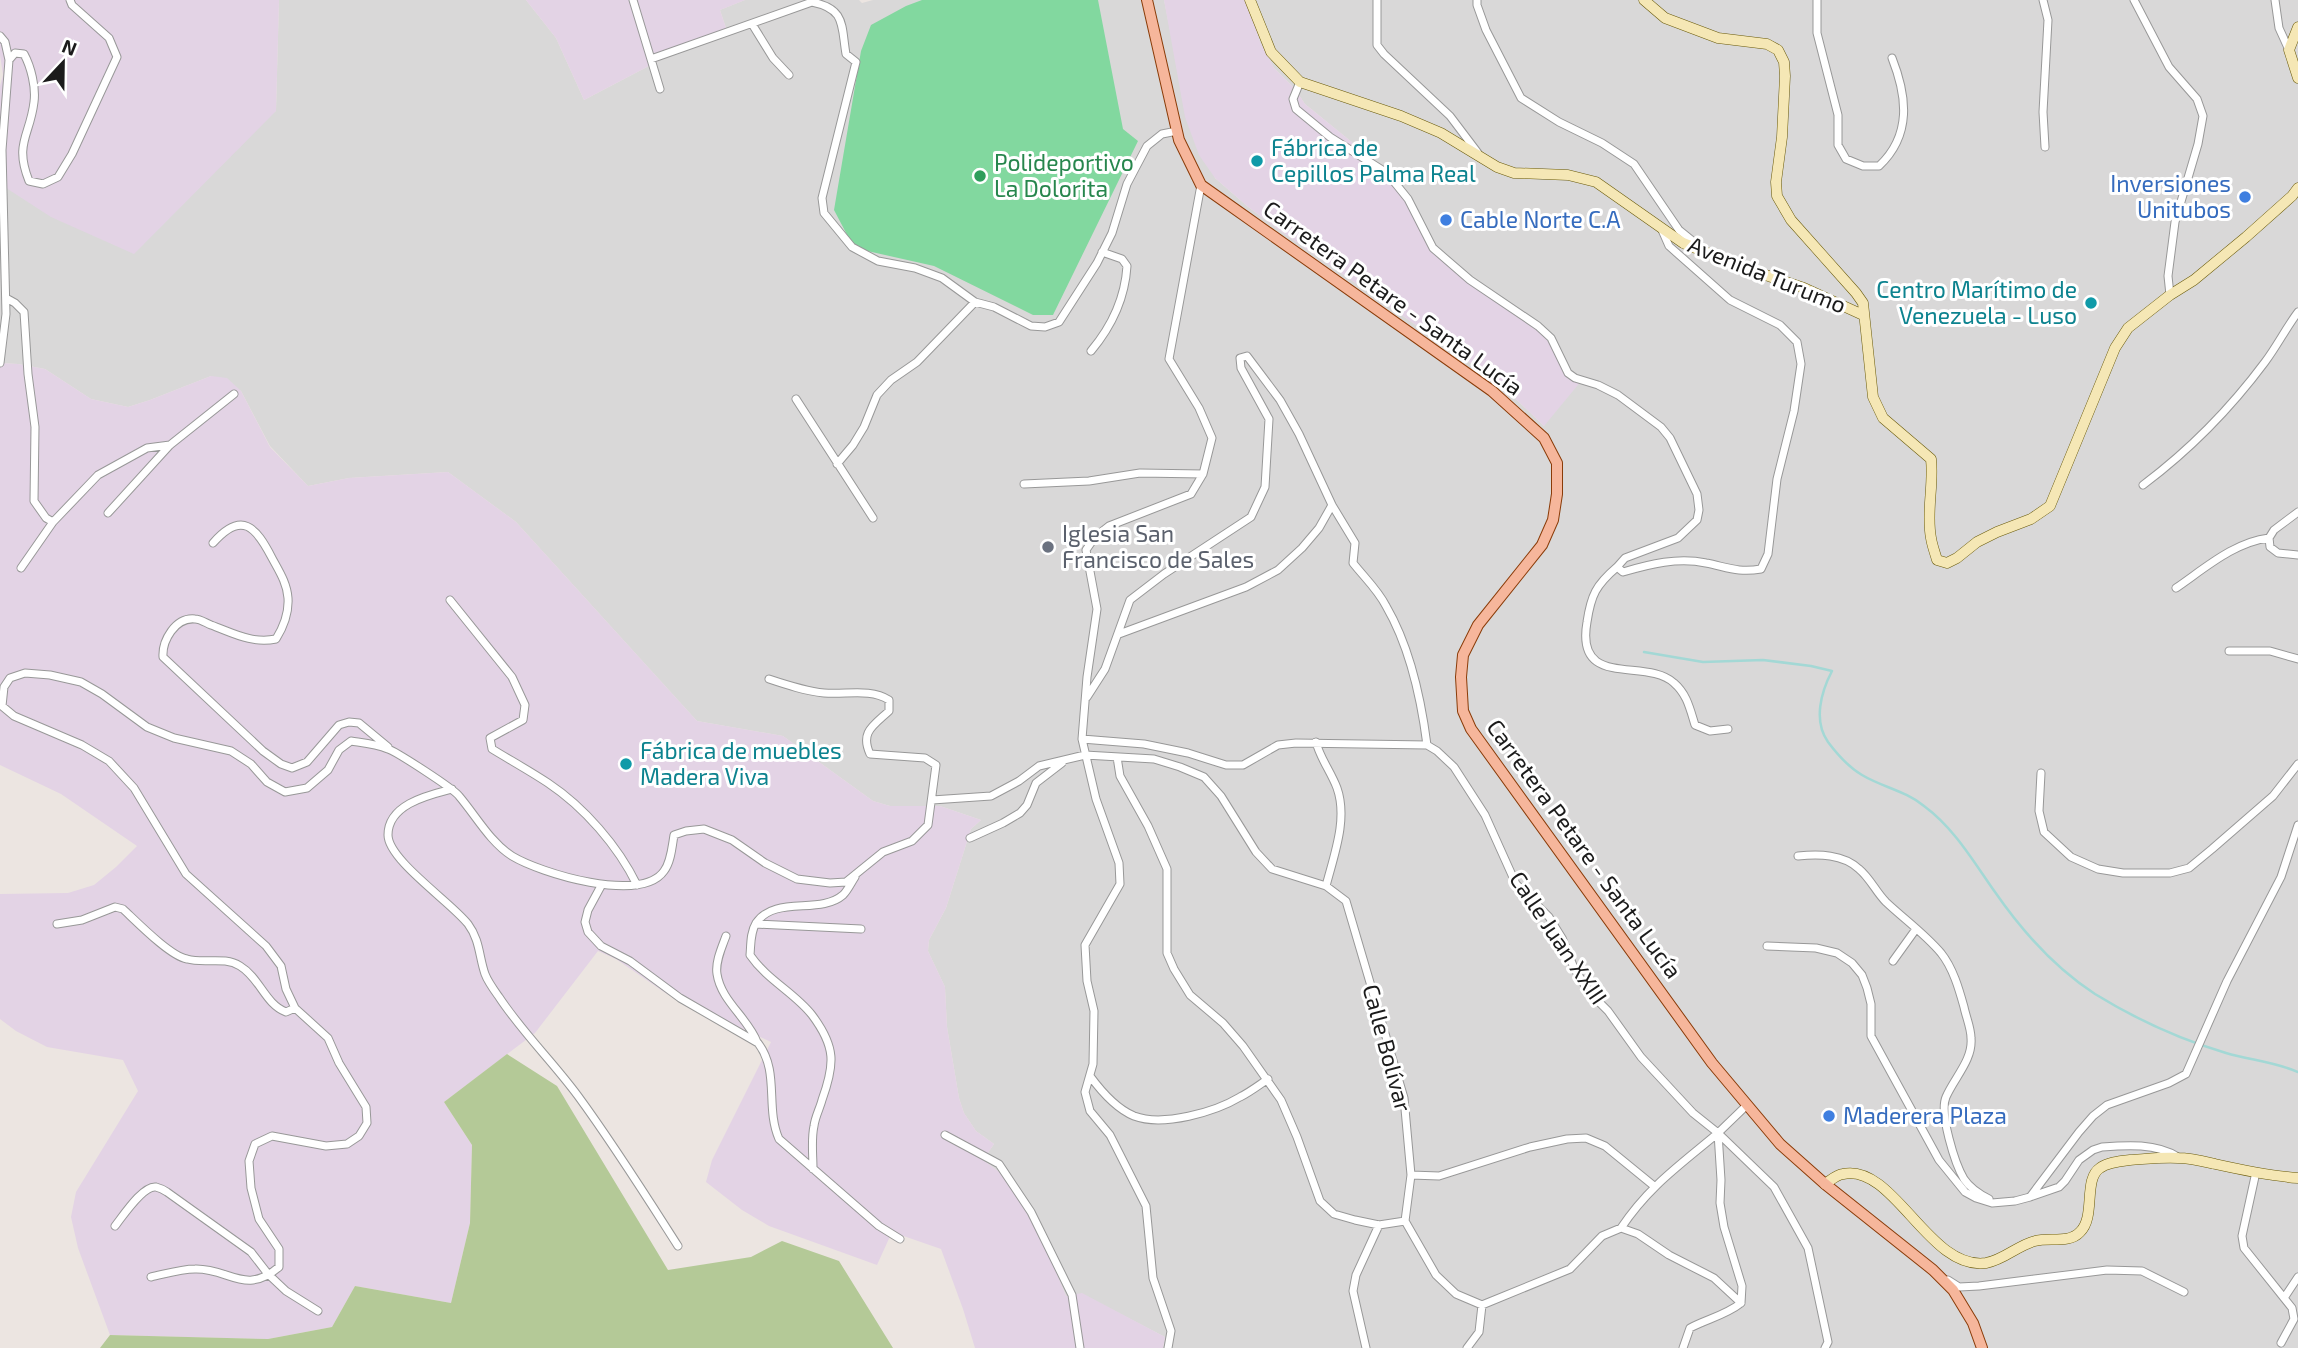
<svg xmlns="http://www.w3.org/2000/svg" width="2298" height="1348" font-family="'Exo 2',sans-serif">
<style>
.residential{fill:#d9d8d8}
.industrial{fill:#e3d3e5}
.forest{fill:#b4c997}
.pitch{fill:#82d89f}
.lines{fill:none;stroke-linecap:round;stroke-linejoin:round}
.stream{stroke:#a3d8d5;stroke-width:2.5}
.street-casing{stroke:#989898;stroke-width:9}
.secondary-casing{stroke:#695a0a;stroke-width:11}
.primary-casing{stroke:#8a3b08;stroke-width:12}
.street{stroke:#fff;stroke-width:7}
.secondary{stroke:#f5e7b5;stroke-width:10}
.primary{stroke:#f6b69b;stroke-width:10}
.culture-dot{fill:#0f9aa8;stroke:#fff;stroke-width:2.5}
.leisure-dot{fill:#2e9e5b;stroke:#fff;stroke-width:2.5}
.shop-dot{fill:#3f7fe0;stroke:#fff;stroke-width:2.5}
.worship-dot{fill:#6b7280;stroke:#fff;stroke-width:2.5}
.labels{text-anchor:middle;stroke-width:6;stroke-linejoin:round;paint-order:stroke}
.culture-label{font-size:23px;fill:#0d838f;stroke:#fff;text-anchor:start}
.leisure-label{font-size:23px;fill:#27864d;stroke:#fff;text-anchor:start}
.shop-label{font-size:23px;fill:#366cbe;stroke:#fff;text-anchor:start}
.street-label{font-size:23px;fill:#1b1b1b;stroke:#fff}
.worship-label{font-size:23px;fill:#5b616d;stroke:#fff;text-anchor:start}
</style>
<rect width="100%" height="100%" fill="#ece5e1"/>
<!-- residential -->
<path class="residential" d="M279,0h247l30,38 28,62 82,-43 61,-26 -7,-21 25,-10h114l3,3 11,-3h291l7,35 44,143 32,28 32,24 219,152 46,44 24,-55 -124,-110 -64,-96 -75,-61 -10,-15 -21,-21 -14,-25 -12,-43h1050v1348h-1135l2,-11 -83,-43 -16,2 -28,-68 -36,-54 -19,-14 11,-16 -18,-13 -12,-18 -5,-15 -12,-71 -2,-40 -17,-36 1,-11 17,-32 25,-79 10,-9 -41,-14h-50l-17,-5 -90,-65 -86,-15 -181,-199 -68,-50 -99,6 -41,8 -38,-40 -29,-55 -30,-15 -61,24 -22,7 -37,-8 -46,-30 -27,-5 -18,-1v-179l276,-73z"/>
<!-- industrial -->
<path class="industrial" d="M0,0h279l-3,111 -142,143 -83,-37 -51,-33v-98l3,-11 -3,-20z
M526,0h219l-25,10 7,21 -61,26 -82,43 -28,-62z
M1164,0h84l12,42 14,26 21,21 10,15 75,61 14,15 50,81 101,71 23,39 14,9 -38,46 -46,-44 -219,-152 -32,-24 -32,-28 -16,-23 -14,-38z
M0,363l18,1 27,5 46,30 37,8 22,-7 61,-24 16,2 14,13 29,56 38,39 41,-8 99,-6 68,50 181,199 86,15 90,65 17,5h50l41,14 -10,9 -25,79 -17,32 -1,11 17,36 2,40 12,71 5,15 12,18 18,13 -11,16 19,14 36,54 28,68 16,-3 83,44 -2,11h-188l-12,-39 -22,-60 -49,-17 -15,33 -108,-39 -27,-16 -36,-28 6,-22 59,-118 -104,-48 -51,-35 -18,-8 -63,82 -91,69 28,43 -2,78 -19,80 -96,-17 -23,41 -64,12 -158,-4 -32,-87 -7,-31 5,-25 62,-101 -15,-31 -76,-13 -31,-16 -16,-12v-125l68,-1 26,-8 22,-18 21,-21 -76,-52 -61,-29z"/>
<!-- forest -->
<path class="forest" d="M507,1054l50,32 111,184 83,-13 31,-16 57,20 54,87h-793l10,-13 158,4 64,-12 23,-41 96,17 19,-80 2,-78 -28,-43z"/>
<!-- pitch -->
<path class="pitch" d="M922,0h176l25,129 15,12 -85,174h-20l-99,-49 -80,-18 -20,-38 27,-159 10,-26 35,-19z"/>
<g class="lines">
<!-- stream -->
<path class="stream" d="M1644,652l59,10 60,-2 48,6 21,5c-11,21 -19,50 -4,71 9,12 22,26 34,33 20,12 44,16 62,31 31,23 49,55 71,86 27,39 60,76 100,102 39,24 87,46 131,59 24,7 49,9 72,19"/>
<defs>
<path id="street" d="M633,0l27,89
M1377,0v45l7,9 66,62 28,37
M1477,0v5l9,25 35,68 38,24 43,21 32,21 45,66 21,17
M1817,0v33l21,82v30l8,14 17,7h16c33,-31 28,-70 13,-108
M2043,0l5,20 -5,92 2,35
M2134,0l35,67 28,32 6,17 -5,28 -23,78 -7,54 2,19
M2275,0l4,28 10,22
M752,24l21,34 16,17
M0,36l5,6 4,18
M651,59l161,-57c34,7 29,23 34,52l10,8 -34,136 2,15 28,34 26,14 37,7 27,10 33,24 19,5 37,19 14,1 14,-5 38,-59 15,-30 15,-49 20,-38 15,-12 15,-3
M1300,82l-7,17 3,10 34,28 57,36 21,26 25,49 37,32 68,46 13,12 17,35 7,5 23,7 20,10 43,32 9,11 27,56 2,16 -2,10 -19,18 -53,20 -8,9 6,5c27,-8 55,-15 83,-9 21,4 32,10 55,6l7,-15 9,-75 17,-68 7,-47 -4,-22 -17,-17 -50,-25 -61,-54 -7,-16
M6,298l9,5 9,9 4,62 7,53 -1,74 12,17 7,4
M1091,351c21,-25 34,-53 36,-85l-5,-7 -20,-7
M0,363l6,-49 -4,-164 7,-90 6,-7 9,1c7,13 12,33 10,48 -4,34 -20,41 -5,79l14,3 15,-7 14,-23 45,-97 -8,-19 -37,-33 -2,-5
M796,399l77,119
M837,464l16,-19 11,-18 13,-32 14,-15 26,-18 58,-60
M1024,484l65,-3 51,-8 63,1
M2143,485c48,-36 87,-76 122,-123 12,-16 21,-34 33,-50
M2298,512l-24,18 -5,8 1,9 8,6 20,2
M108,513l62,-68 64,-51
M213,543c29,-33 43,-16 59,15 7,13 15,25 16,40 1,15 -4,28 -12,41 -24,5 -43,-6 -65,-14 -5,-2 -11,-6 -16,-6 -20,-2 -33,22 -32,38l100,94 18,13 11,4 15,-6 32,-37 10,-3 10,1 29,24
M1617,567c-21,18 -26,28 -30,55 -12,68 59,35 87,61 13,11 16,26 21,42l15,6 18,-2
M21,568l32,-46 45,-47 49,-27 23,-3
M2176,588c28,-19 58,-46 93,-50
M450,600l62,77 13,28 -2,15 -33,18 2,11c18,11 38,22 56,34 36,24 70,63 89,102
M1119,634l127,-47 32,-17 24,-22 17,-20 13,-23
M2229,651h41l28,8
M1087,697l18,-28 25,-69 34,-26 87,-57 14,-30 4,-68 -28,-51 -1,-10 7,-2 33,44 19,34 33,71 23,38 -2,20c11,14 25,27 33,43 24,41 35,92 41,139
M1082,739l62,5 44,9 38,12h17l35,-20 18,-2 131,2 10,6 17,16 31,48 31,69 33,33 13,21 12,30 15,24 19,19 33,46 52,56 25,20 3,47 -1,23 4,24 18,59 -1,17c-15,12 -34,16 -51,25l-7,20
M1316,742c4,16 15,30 21,46 11,31 -3,67 -11,98
M1117,757l3,19 28,50 19,43v84l7,16 16,26 33,28 20,23 38,54 16,37 23,64 14,13 21,6 24,5 26,-4
M2041,773l-2,38 5,21 27,25 27,12 25,4h47l19,-5 23,-19 61,-53 25,-32
M452,789c-23,6 -64,15 -64,46 0,25 64,68 80,89 12,16 11,33 17,50 3,8 9,16 14,23 23,35 54,65 79,99 36,49 68,100 100,150
M932,800l59,-4 28,-15 20,-15 46,-11 69,4 26,8 24,10 17,19 35,56 16,17 54,17 20,15 58,197 7,77 -6,46 31,54 20,19 26,11 88,-36 32,-33 19,-8 17,6 31,21 45,23 27,25
M970,838l33,-15 17,-10 7,-8 9,-22 26,-20
M1798,856c21,-2 45,-2 61,13 11,9 17,23 27,33 18,17 39,32 55,51 12,15 18,36 23,54 2,10 7,21 7,31 2,22 -17,40 -25,59 -7,16 9,67 18,82 6,9 15,15 25,20
M601,886l-13,24 -3,12 3,10 13,14 29,15 50,37 78,45c22,29 7,64 21,96l100,87 21,13
M57,924l25,-4 33,-13 8,2c14,13 47,47 64,50 18,5 37,-3 53,7 20,12 25,38 46,46l9,-4
M756,924l105,5
M726,936c-4,11 -11,26 -9,38 4,27 31,44 40,68
M1767,946l49,2 21,5 15,10 10,12 5,13 4,16v32l68,124 26,32 11,6 16,5 23,-2 15,-4 49,-65 14,-16 14,-11 62,-22 17,-9 41,-93 54,-104 17,-52
M1893,961l23,-32
M1090,1076c11,15 27,33 44,40 29,11 81,-4 106,-19 10,-5 19,-12 28,-18
M1747,1105l-29,28 56,54 34,61 20,94 -3,6
M945,1135l54,29 32,48 41,83 8,53
M813,1169c0,-14 -2,-30 1,-43 1,-9 6,-18 8,-26 13,-36 14,-53 -10,-85 -17,-22 -45,-35 -62,-60 1,-10 0,-22 6,-32 19,-28 64,-8 87,-28 5,-5 8,-12 12,-18
M2256,1172l-14,64 2,12 48,60 2,11 -13,24
M1411,1175l28,1 91,-29 37,-8 19,-1 19,8 49,40
M2030,1197l29,-10 6,-6 14,-21 14,-10 9,-3c25,-2 54,-4 76,10
M115,1226c8,-10 28,-41 41,-39 4,1 8,3 11,5l84,60 17,22 18,17 32,20
M1621,1228c28,-42 59,-63 97,-95
M151,1277c14,-3 30,-8 44,-8 34,-1 50,27 84,-2v-18l-20,-30 -8,-31 -2,-27 6,-17 17,-8 54,10 21,-2 12,-8 8,-13 -1,-16 -27,-44 -11,-25 -33,-30 -9,-19 -5,-23 -15,-20 -80,-72 -52,-86 -25,-27 -27,-16 -68,-29 -12,-10 2,-19 6,-9 15,-5 25,2 31,7 21,12 45,33 27,11 57,13 20,13 16,18 18,10 22,-4 21,-18 11,-20 12,-9c13,2 25,3 37,8 9,3 66,40 71,47 17,20 31,46 53,60 28,17 129,48 152,15 7,-9 8,-24 10,-36l12,-4 18,-2 28,11 33,23 32,16 33,4 16,-1 37,-30 29,-11 16,-16 8,-60 -11,-7 -55,-4c-10,-22 3,-28 19,-43v-11c-19,-12 -43,-5 -65,-7 -19,-2 -37,-8 -55,-14
M1948,1280l11,7 20,-1 128,-16 35,1 42,21
M2284,1298l14,-21
M1168,1348l3,-17 -18,-53 -7,-72 -36,-71 -20,-24 -5,-19 8,-28 1,-53 -7,-30 -2,-36 35,-61 -1,-21 -23,-64 -14,-60 5,-62 10,-68 -11,-59 9,-13 14,-11 82,-32 12,-20 9,-36 -13,-30 -30,-49 32,-174
M1366,1348l-13,-57 3,-16 23,-50
M1467,1348l12,-16 3,-27"/>
<path id="secondary" d="M1250,0l21,52 29,30 101,34 40,17 56,34 17,6 54,2 28,7 87,61 59,24 62,21 59,27
M1644,0l21,18 53,20 49,6 11,6 6,12 1,14 -3,61 -6,45 1,14 14,24 65,73 7,10 10,94 10,21 48,41c3,26 -5,53 0,79 1,7 4,15 6,22l10,3 10,-5 20,-16 20,-10 34,-13 19,-13 65,-158 13,-20 42,-33 24,-15 52,-43 46,-41 6,-8
M2298,27l-9,23 9,28
M1825,1184c6,-4 11,-9 18,-10 51,-11 86,97 143,89 18,-3 32,-18 49,-22 14,-4 34,3 45,-9 16,-15 3,-53 20,-64 8,-6 21,-7 30,-8 16,-1 32,-3 48,-2 12,0 24,3 37,6 27,6 55,12 83,14"/>
<path id="primary" d="M1147,0l32,140 22,45 291,206 52,47 13,25v31l-4,26 -11,25 -64,80 -15,30 -2,22 2,34 8,18 241,334 68,81 45,40 108,86 20,20 20,33 9,25"/>
</defs>
<!-- street casing -->
<use href="#street" class="street-casing"/>
<!-- secondary casing -->
<use href="#secondary" class="secondary-casing"/>
<!-- primary casing -->
<use href="#primary" class="primary-casing"/>
<!-- street -->
<use href="#street" class="street"/>
<!-- secondary -->
<use href="#secondary" class="secondary"/>
<!-- primary -->
<use href="#primary" class="primary"/>
</g>
<!-- markers -->
<g class="culture-dot">
<circle cx="1257" cy="161" r="7"/>
<circle cx="2091" cy="303" r="7"/>
<circle cx="626" cy="764" r="7"/>
</g>
<circle class="leisure-dot" cx="980" cy="176" r="7"/>
<g class="shop-dot">
<circle cx="2245" cy="197" r="7"/>
<circle cx="1446" cy="220" r="7"/>
<circle cx="1829" cy="1116" r="7"/>
</g>
<circle class="worship-dot" cx="1048" cy="547" r="7"/>
<g class="labels">
<!-- culture labels -->
<g class="culture-label">
<text x="1271" y="156">Fábrica de<tspan x="1271" dy="26">Cepillos Palma Real</tspan></text>
<text x="2077" y="298" text-anchor="end">Centro Marítimo de<tspan x="2077" dy="26">Venezuela - Luso</tspan></text>
<text x="640" y="759">Fábrica de muebles<tspan x="640" dy="26">Madera Viva</tspan></text>
</g>
<!-- leisure labels -->
<g class="leisure-label">
<text x="994" y="171">Polideportivo<tspan x="994" dy="26">La Dolorita</tspan></text>
</g>
<!-- shop labels -->
<g class="shop-label">
<text x="2231" y="192" text-anchor="end">Inversiones<tspan x="2231" dy="26">Unitubos</tspan></text>
<text x="1460" y="228">Cable Norte C.A</text>
<text x="1843" y="1124">Maderera Plaza</text>
</g>
<!-- street labels -->
<g class="street-label">
<text transform="translate(1767 275) rotate(22)" y="8">Avenida Turumo</text>
<text transform="translate(1393 298) rotate(36)" y="8">Carretera Petare - Santa Lucía</text>
<text transform="translate(1584 849) rotate(54)" y="8">Carretera Petare - Santa Lucía</text>
<text transform="translate(1558 938) rotate(56)" y="8">Calle Juan XXIII</text>
<text transform="translate(1387 1048) rotate(75)" y="8">Calle Bolívar</text>
</g>
<!-- worship labels -->
<g class="worship-label">
<text x="1062" y="542">Iglesia San<tspan x="1062" dy="26">Francisco de Sales</tspan></text>
</g>
</g>
<!-- north arrow -->
<g transform="translate(63 63) rotate(22)" stroke="#ffffff" stroke-width="5" paint-order="stroke">
<path d="M0-5L12 26L0 18L-12 26Z" fill="#1b1b1b"/>
<text y="-10" font-size="19" font-weight="bold" text-anchor="middle" fill="#1b1b1b">N</text>
</g>
</svg>
